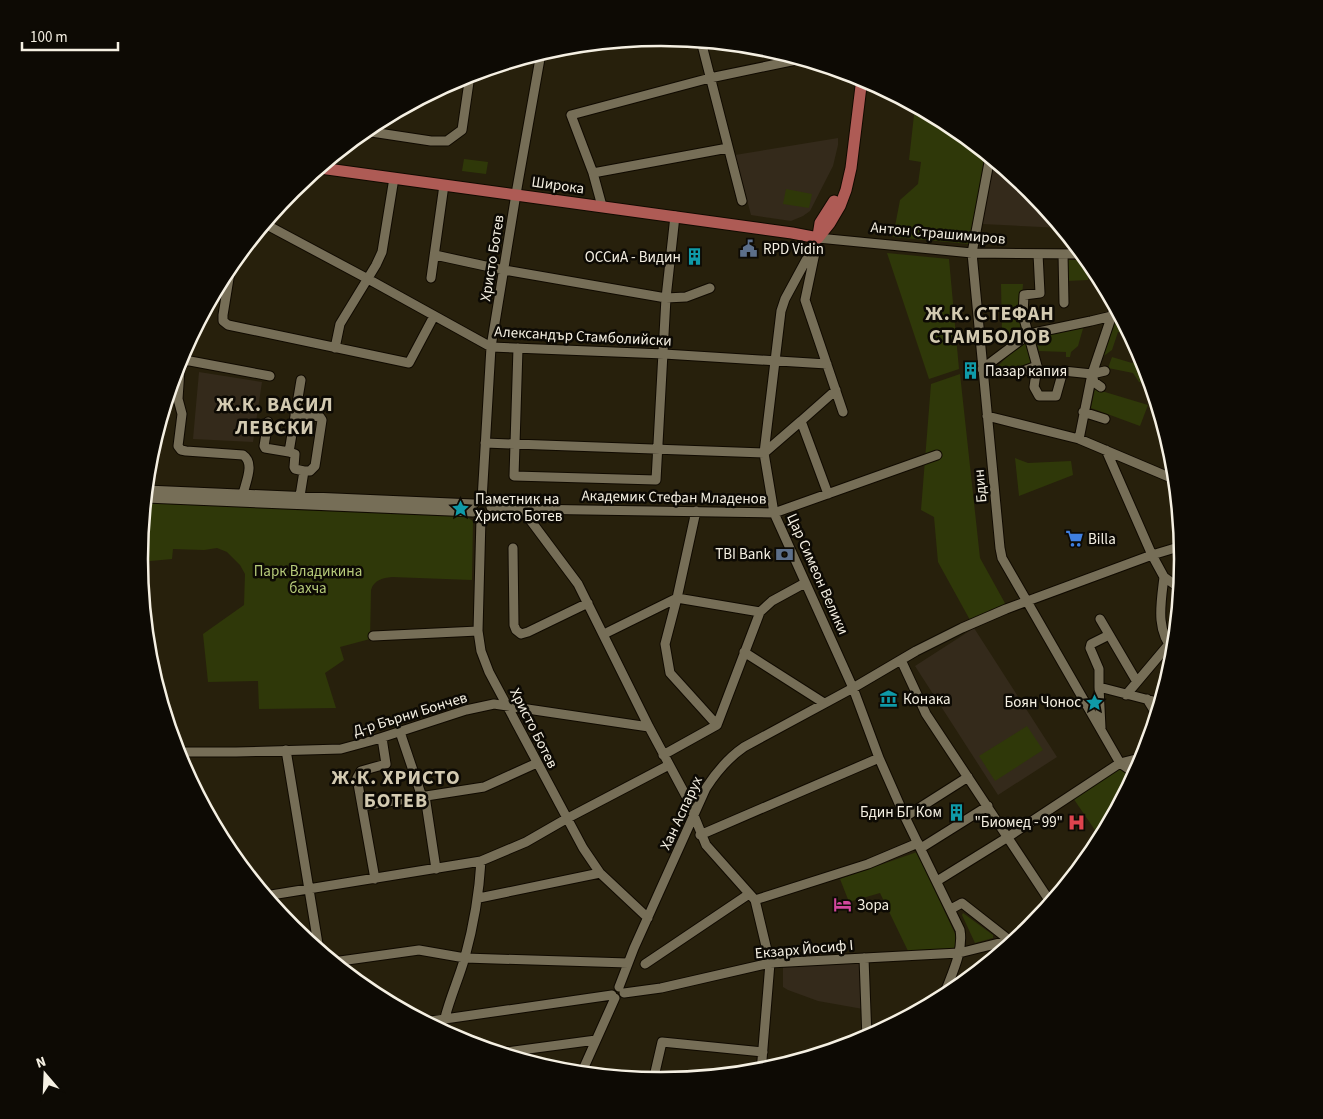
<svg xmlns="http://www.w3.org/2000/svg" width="1323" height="1119" font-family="'Source Sans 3',sans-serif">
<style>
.education{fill:#342a1b}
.green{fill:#2f3809}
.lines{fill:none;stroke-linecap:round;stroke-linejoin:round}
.minor-casing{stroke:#100a00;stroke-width:11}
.major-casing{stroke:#100a00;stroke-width:13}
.minor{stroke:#766e57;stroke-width:9}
.major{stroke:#ae5b55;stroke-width:11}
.labels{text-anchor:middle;stroke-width:5;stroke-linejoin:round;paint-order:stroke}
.street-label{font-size:15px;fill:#f5f0e3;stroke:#0d0a04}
.poi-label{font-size:15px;fill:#f5f0e3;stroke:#0d0a04;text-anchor:start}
.park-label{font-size:15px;fill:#b7cb7a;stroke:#0d0a04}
.district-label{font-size:20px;font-weight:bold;letter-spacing:1px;fill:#d3cab1;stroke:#0d0a04}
.rim{fill:none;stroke:#f5f0e3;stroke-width:2.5}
</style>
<rect width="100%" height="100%" fill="#27200c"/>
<!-- education -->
<path class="education" d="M838,138v7l-5,21 -23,45 -7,5 -12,5 -40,-6 -16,-60z
M994,160l37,31 30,37 -79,-4z
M199,372l63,10 -9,60 -60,-3z
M974,628l83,129 -59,38 -83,-129z
M861,962l2,47 -45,-8 -30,-11 -5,-3v-21z"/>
<!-- green -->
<path class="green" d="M915,106l37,20 34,28 -17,90 -76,-7 7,-37 18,-16 3,-22 -12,-2z
M464,159l24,3 -2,12 -24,-3z
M786,189l26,5 -3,14 -26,-4z
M887,253l62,6 10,110 -30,10z
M1066,260h22l8,11h-7l-1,9 -22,1z
M1001,284h22l-2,27 3,22 -17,10 -5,-10z
M1117,310l14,25 -13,-3 -6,18 -11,8z
M1084,325l-6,21 -7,6 -1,5h-4v-5l-27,-1 -5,-17z
M1026,338l8,24 -41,13 -1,-3z
M1112,357l20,6 9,-2 3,13 4,1 3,9 -12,-2 -6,-9 -25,-5z
M960,374l20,184 26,47 -36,15 -32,-58 -4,-45 -13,-7 10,-126z
M1095,389l53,16 -8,21 -49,-18z
M1015,458l13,5 43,-2 2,14 -54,21z
M145,503l320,13 8,5 -1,59 -80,-3c-10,1 -18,3 -21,13l-1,49 -30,8 4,13 -19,13 11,35 -77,1 -1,-28 -50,1 -5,-48 41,-29 1,-31 -5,-9 -13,-13 -10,-4 -13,2 -31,-1 -1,10 -32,3z
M1027,726l16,24 -48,31 -16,-25z
M1120,763l16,11 -35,65 -30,-44z
M917,852l39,84 -1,13 -47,2 -28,-58 -31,9 -9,-23z
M963,913l30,22v3l-18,5 -13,-28z"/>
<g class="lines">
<defs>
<path id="minor" d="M701,41l41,160
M365,131l66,10h16l15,-11 7,-48 -12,-2
M990,157l-18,96 28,295 2,10 118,205 16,11
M593,173l135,-25
M602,206l-9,-33 -22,-58 139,-37 91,-19
M265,224l103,55 123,68 173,7 163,10
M818,238l-33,61 -4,12 -17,142 10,60 79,175 26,70 26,59 55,113c4,22 -10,47 -17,68
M818,238l154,15 111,1
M816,248l-11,52 38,112
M1063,254l1,49
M435,255l69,15 162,28 20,-1 24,-9
M231,266l-8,49v6l5,4 181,38 25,-47
M431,278l13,-93
M335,348l5,-24 36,-59 6,-13 12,-74
M518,348l-4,128 142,4 10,-182 9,-82
M1037,366l-3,21 5,9h17l7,-25 29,3 2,8 7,5
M982,369l47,-35 62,-13 21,-5
M1146,370h1
M1018,373l19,-7 -14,-51 1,-20 16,-2 -2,-39
M1092,374l13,-3
M1083,412l22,7
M295,414l25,3 2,3 -7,46 -5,5h-6
M987,416l92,23 97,41
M801,421l35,-31
M268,422l-4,24 1,2 24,4
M1079,439l13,-65 23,-68
M485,443l279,10 37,-32 27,73
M1106,450l46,105 12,22 17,12
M146,490l328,14
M243,494c3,-13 12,-31 0,-39l-57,-4 -5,-1 -3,-4 4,-32 -4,-15 2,-30 4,-8h6l80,15
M300,496l4,-25 -9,-2 -1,-2 1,-13 -6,-2 12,-72
M146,498l327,14
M482,500l9,-153 25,-153 25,-141
M491,507l31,2 252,4 163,-58
M522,509l56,75 71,143 37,69 20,49 49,55 15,63 -9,109
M696,511l-19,87 -12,46 5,29 47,52
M481,518l-3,113 3,20 8,21 94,176 17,25 48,45
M513,548l1,77 2,5 5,4 7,-2 60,-29
M1164,577c-3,26 -9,53 10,74
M1100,619l37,63
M604,634l73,-36 83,14
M373,636l105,-5
M744,652l80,51
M901,660l25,54 125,189
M1099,687v-18l-9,-21 1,-4 18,-9
M1126,695l43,-51
M1147,699l10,16
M1101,728l-2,-41 62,16
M400,732l22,65
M286,750l33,200
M177,752h59l105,-3 33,-9 92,-30 28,-6 155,23
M663,755l54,-30 43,-113 12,-11 33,-18
M425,796l11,73
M362,806l122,-19 53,-24
M905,817l63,-40
M700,835l179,-77
M921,848l67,-42
M375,879l-18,-101 4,-7 25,-7 -4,-26
M937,881l71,-44 112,-74 24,-6
M265,896l216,-35 45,-19 40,-23 103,-54
M479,898l121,-25
M755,900l113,-36 50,-21
M951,909l11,-6 51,40
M864,958l3,81
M333,962l86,-12 46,8 163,5
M645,964l104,-70
M619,987l15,-39 72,-160c11,-17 22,-30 38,-41l109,-59 63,-37 46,-23 44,-19 146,-54 30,-9
M624,993l37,-5 109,-25 189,-10 60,-15
M424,1022l188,-27
M442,1031c4,-25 16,-49 23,-74 9,-33 14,-62 16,-96
M498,1053l98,-13
M581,1074l34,-76
M653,1081l9,-39 101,10"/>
<path id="major" d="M320,168l472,65 26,5
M818,236l2,-13 14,-22
M818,238l12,-15 10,-17 6,-16 5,-22 11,-90"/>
</defs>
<!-- minor casing -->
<use href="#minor" class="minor-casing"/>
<!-- major casing -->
<use href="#major" class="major-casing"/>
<!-- minor -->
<use href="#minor" class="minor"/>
<!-- major -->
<use href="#major" class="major"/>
</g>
<!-- icons -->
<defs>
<symbol id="civic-bare" viewBox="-9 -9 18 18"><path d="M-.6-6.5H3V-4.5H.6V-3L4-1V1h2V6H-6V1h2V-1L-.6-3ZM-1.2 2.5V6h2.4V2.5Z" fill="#5c6f8a" stroke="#0d0a04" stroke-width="2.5" paint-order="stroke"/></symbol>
<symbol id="building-bare" viewBox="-9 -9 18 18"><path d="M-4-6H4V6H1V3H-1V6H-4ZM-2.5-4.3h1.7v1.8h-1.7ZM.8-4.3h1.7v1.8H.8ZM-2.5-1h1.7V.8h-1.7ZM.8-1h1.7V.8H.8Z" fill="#0f9aa8" stroke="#0d0a04" stroke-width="2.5" paint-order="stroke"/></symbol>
<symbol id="sight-bare" viewBox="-9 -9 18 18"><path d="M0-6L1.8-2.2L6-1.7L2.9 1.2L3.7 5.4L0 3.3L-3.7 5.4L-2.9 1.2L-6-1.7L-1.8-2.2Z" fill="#0f9aa8" stroke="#0d0a04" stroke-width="2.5" paint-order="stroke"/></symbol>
<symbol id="supermarket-bare" viewBox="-9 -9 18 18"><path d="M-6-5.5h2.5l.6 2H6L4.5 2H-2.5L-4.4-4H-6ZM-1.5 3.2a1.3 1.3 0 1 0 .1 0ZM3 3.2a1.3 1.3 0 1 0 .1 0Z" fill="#3f7fe0" stroke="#0d0a04" stroke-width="2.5" paint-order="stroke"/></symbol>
<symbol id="bank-bare" viewBox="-9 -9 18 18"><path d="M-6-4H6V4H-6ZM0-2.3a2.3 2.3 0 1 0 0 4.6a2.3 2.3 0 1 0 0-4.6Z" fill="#5c6f8a" stroke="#0d0a04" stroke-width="2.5" paint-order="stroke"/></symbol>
<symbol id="museum-bare" viewBox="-9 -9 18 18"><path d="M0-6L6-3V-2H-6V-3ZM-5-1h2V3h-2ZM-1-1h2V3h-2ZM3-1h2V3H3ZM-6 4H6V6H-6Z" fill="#0f9aa8" stroke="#0d0a04" stroke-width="2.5" paint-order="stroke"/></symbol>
<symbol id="hospital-bare" viewBox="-9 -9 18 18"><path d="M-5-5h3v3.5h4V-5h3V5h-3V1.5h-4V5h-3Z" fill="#e0444e" stroke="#0d0a04" stroke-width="2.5" paint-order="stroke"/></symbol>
<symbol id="hotel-bare" viewBox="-9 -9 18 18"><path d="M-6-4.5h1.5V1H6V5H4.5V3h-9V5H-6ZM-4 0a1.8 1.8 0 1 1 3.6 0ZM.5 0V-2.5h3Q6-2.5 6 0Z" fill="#d1479c" stroke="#0d0a04" stroke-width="2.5" paint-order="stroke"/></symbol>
</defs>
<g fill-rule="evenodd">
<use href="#civic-bare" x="736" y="236" width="25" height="25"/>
<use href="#building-bare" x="682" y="244" width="25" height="25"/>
<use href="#building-bare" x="958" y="358" width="25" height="25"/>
<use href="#sight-bare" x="448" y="496" width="25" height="25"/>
<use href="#supermarket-bare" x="1062" y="526" width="25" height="25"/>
<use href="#bank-bare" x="772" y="542" width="25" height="25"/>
<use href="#museum-bare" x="876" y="686" width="25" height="25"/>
<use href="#sight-bare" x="1082" y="690" width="25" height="25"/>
<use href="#building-bare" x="944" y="800" width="25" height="25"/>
<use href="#hospital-bare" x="1064" y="810" width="25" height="25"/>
<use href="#hotel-bare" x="830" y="892" width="25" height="25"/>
</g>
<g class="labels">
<!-- street labels -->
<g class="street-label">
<text transform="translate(558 185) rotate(8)" y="5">Широка</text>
<text transform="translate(938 233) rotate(5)" y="5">Антон Страшимиров</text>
<text transform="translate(492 258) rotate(-81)" y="5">Христо Ботев</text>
<text transform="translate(583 336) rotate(3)" y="5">Александър Стамболийски</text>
<text transform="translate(980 486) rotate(-95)" y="5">Бдин</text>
<text transform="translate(674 497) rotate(1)" y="5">Академик Стефан Младенов</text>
<text transform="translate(818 574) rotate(66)" y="5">Цар Симеон Велики</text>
<text transform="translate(410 714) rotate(-17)" y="5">Д-р Бърни Бончев</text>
<text transform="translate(534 728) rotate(63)" y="5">Христо Ботев</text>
<text transform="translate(681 813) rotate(-65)" y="5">Хан Аспарух</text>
<text transform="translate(804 949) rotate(-5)" y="5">Екзарх Йосиф I</text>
</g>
<!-- poi labels -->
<g class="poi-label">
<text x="763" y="254">RPD Vidin</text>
<text x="681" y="262" text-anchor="end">ОССиА - Видин</text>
<text x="985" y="376">Пазар капия</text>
<text x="475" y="504">Паметник на<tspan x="475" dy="17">Христо Ботев</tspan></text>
<text x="1088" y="544">Billa</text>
<text x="771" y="559" text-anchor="end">TBI Bank</text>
<text x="903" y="704">Конака</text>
<text x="1081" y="707" text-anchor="end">Боян Чонос</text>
<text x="942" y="817" text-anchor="end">Бдин БГ Ком</text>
<text x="1063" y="827" text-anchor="end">"Биомед - 99"</text>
<text x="857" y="910">Зора</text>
</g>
<!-- park labels -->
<g class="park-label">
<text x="308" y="576">Парк Владикина<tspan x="308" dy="17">бахча</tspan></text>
</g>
<!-- district labels -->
<g class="district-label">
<text x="990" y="320">Ж.К. СТЕФАН<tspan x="990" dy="23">СТАМБОЛОВ</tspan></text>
<text x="275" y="411">Ж.К. ВАСИЛ<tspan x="275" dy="23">ЛЕВСКИ</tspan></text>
<text x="396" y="784">Ж.К. ХРИСТО<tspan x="396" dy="23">БОТЕВ</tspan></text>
</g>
</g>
<!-- crop -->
<path d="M0 0H1323V1119H0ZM148 559a513 513 0 1 1 1026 0a513 513 0 1 1-1026 0Z" fill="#0d0a04" fill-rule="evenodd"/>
<path class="rim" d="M148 559a513 513 0 1 1 1026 0a513 513 0 1 1-1026 0Z"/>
<!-- north arrow -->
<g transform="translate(45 1074) rotate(341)" stroke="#0d0a04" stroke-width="4" paint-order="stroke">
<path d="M0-4L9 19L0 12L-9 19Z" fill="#f5f0e3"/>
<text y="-8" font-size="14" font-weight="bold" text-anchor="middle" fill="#f5f0e3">N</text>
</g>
<!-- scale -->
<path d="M22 42v8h96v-8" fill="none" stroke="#f5f0e3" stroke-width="2.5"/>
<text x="30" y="42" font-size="15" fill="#f5f0e3" stroke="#0d0a04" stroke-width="4" paint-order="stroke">100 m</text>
</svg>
